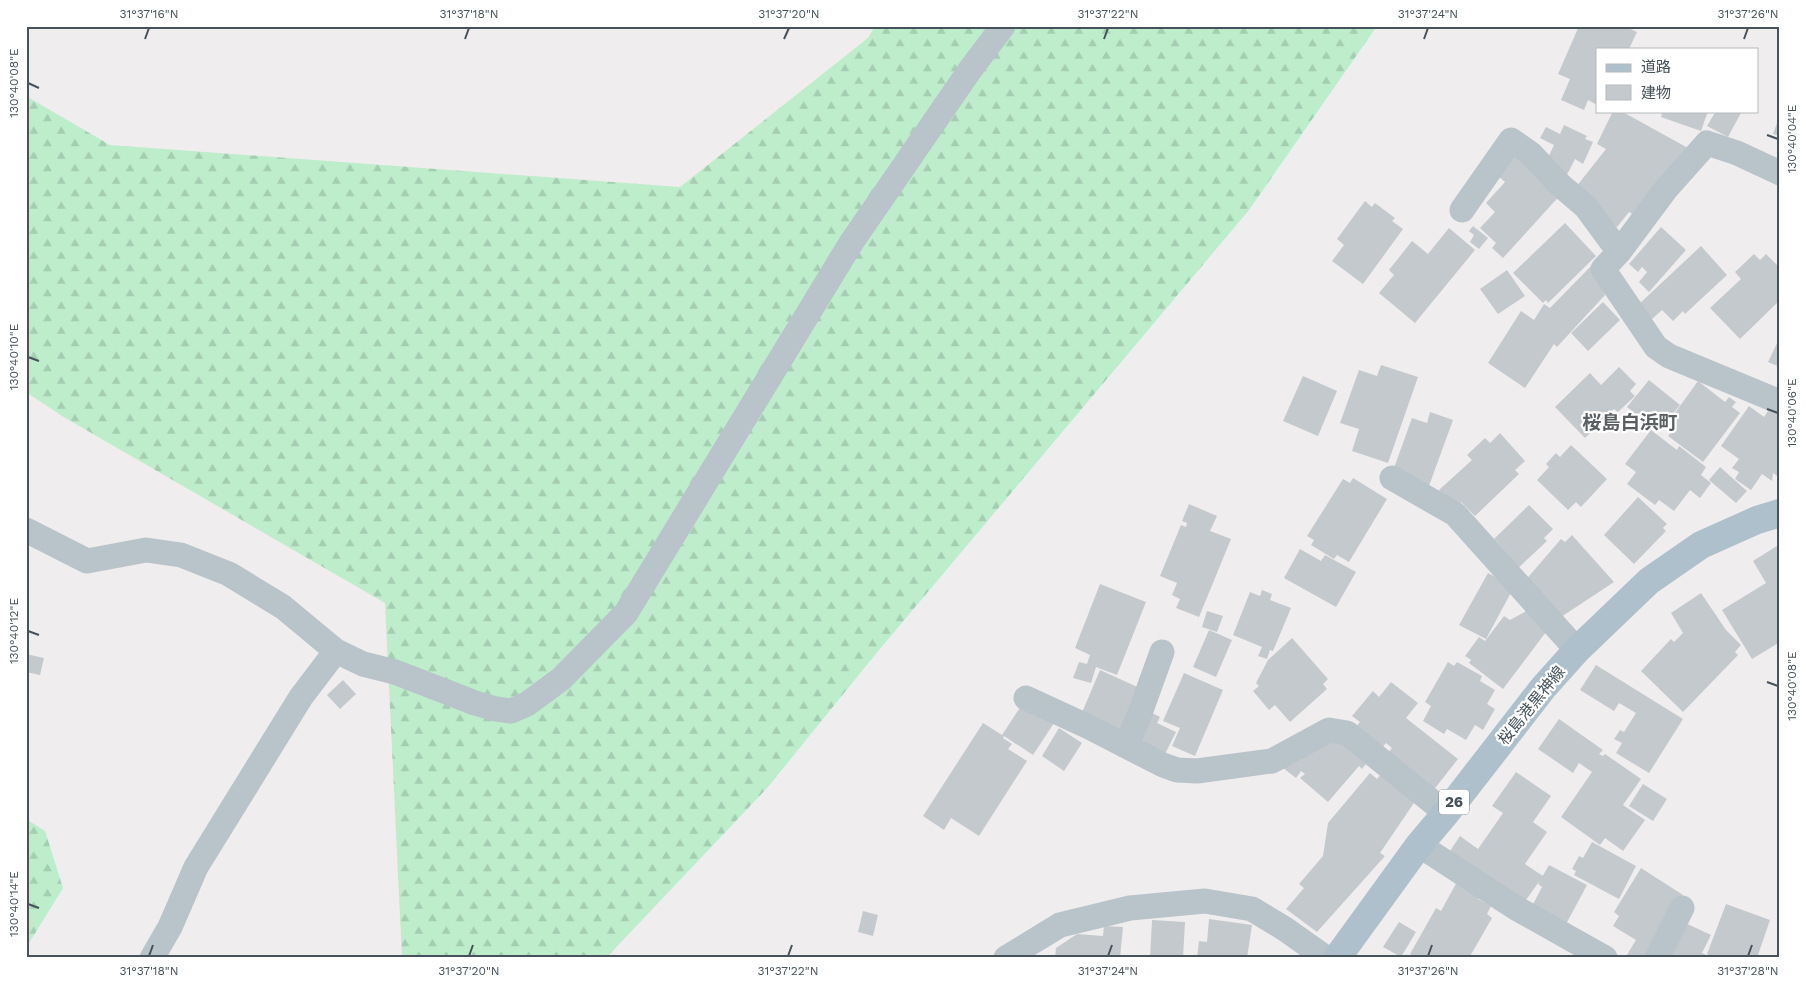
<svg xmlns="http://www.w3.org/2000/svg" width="1806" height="984" font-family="'Work Sans','Noto Sans JP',sans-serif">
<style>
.forest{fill:url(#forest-firs)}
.building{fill:#c4c9cd}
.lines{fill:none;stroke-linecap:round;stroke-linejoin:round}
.street{stroke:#b9c3ca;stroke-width:25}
.primary{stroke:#aec0cc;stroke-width:28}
.ticks{fill:none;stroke:#46535a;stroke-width:2}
.labels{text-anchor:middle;stroke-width:4.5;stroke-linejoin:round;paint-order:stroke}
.shield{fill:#fff;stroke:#7e878c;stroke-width:1}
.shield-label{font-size:15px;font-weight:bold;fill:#46535a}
.street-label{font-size:16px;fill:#46535a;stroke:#fff}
.quarter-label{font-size:19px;font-weight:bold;fill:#5a5f62;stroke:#fff}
.neatline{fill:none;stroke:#46535a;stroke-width:2}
.ticks-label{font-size:12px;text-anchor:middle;fill:#46535a}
</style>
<defs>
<pattern id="forest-firs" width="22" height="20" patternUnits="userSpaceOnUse" patternTransform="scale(1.25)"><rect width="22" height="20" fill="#bdedcb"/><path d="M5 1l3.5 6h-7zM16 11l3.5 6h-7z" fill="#a4cdb1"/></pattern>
</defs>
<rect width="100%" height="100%" fill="#f0edee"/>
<!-- forest -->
<path class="forest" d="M875,26h502l-128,184 -375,446 -106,131 -162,171h-204l-17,-355 -323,-187 -36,-24v-296l84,49 570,42 188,-149z
M26,819l19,12 18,57 -37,60z"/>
<!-- building -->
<path class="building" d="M1579,26h45l13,6 -8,17h-32v56l-9,-5 -4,10 -23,-10 9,-21 -12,-5z
M1613,111h8l67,37 -53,68 -6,-4 -12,15 -27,-21 -14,-19 30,-38 -9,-5z
M1663,111h45l-7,20 -40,-14z
M1716,111h26l-14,26 -21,-11z
M1780,115v21l-7,-2z
M1564,125l23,11 -2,3 8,3 -10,22 -8,-5 -8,16 -22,-11 9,-19 -14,-7 6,-11 14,7z
M1518,151l45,41 -60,66 -11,-10 4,-5 -16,-15 15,-16 -9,-9 19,-21 -9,-8z
M1365,201l7,6 3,-4 20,15 -3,3 11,8 -40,55 -31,-23 12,-16 -7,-6z
M1565,223l31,33 -48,47 -2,-3 -3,3 -30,-30z
M1473,226l15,12 -9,11 -9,-7 4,-7 -5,-4z
M1661,227l25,23 -37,42 -10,-10 8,-10 -5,-5 -4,5 -9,-8z
M1449,228l26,22 -60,73 -36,-30 15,-18 -5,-5 23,-29 16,13z
M1701,246l26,29 -42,39 -2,-3 -10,10 -11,-11 -10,9 -14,-14z
M1754,254l6,6 6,-6 14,14v32l-40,39 -30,-31 31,-29 -6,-7z
M1592,265l13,30 -48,52 -3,-3 -29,44 -37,-25 33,-52 13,9 10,-16 6,4z
M1507,270l18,26 -27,18 -18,-25z
M1603,302l17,18 -32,31 -17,-18z
M1780,337v30l-12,-5z
M1381,365l37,12 -30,86 -36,-12 7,-22 -19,-6 19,-53 18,6z
M1619,367l17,17 -6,7 5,5 -17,16 -4,-3 -29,29 -30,-31 35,-34 11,12z
M1303,376l34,15 -19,45 -35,-15z
M1649,380l31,25 -22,27 -31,-25z
M1698,381l27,21 4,-5 7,5 -4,5 8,6 -37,49 -35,-26 5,-7 -6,-5z
M1749,406l15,11 4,-6 12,4v63l-7,-5 -1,8 -10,-7 -11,16 -16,-11 4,-7 -7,-4 7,-9 -18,-13z
M1430,412l23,8 -24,66 -35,-18 18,-50 15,5z
M1651,430l26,20 2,-4 27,21 -5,8 10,8 -11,15 -10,-8 -16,21 -15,-11 -4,5 -28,-21 9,-12 -11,-8z
M1500,433l25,28 -10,9 4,4 -44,42 -14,-14 -6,5 -16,-17 33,-30 -5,-5 18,-17 5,5z
M1571,445l36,34 -26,28 -5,-5 -8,8 -31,-30 12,-13 -3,-3 10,-11 4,4z
M1720,467l27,24 -11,12 -27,-23z
M1353,478l34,21 -38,63 -12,-7 -3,4 -23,-14 3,-5 -7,-4 36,-57 7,4z
M1638,497l29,27 -4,4 3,3 -32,33 -30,-29z
M1189,504l28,12 -7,15 21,8 -32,78 -23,-9 4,-9 -8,-4 5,-12 -17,-7 21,-51 5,2 1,-4 -5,-2z
M1529,505l24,24 -9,9 3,3 -31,29 -16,-16 4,-4 -10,-11z
M1572,535l42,47 -56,37 -34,-37 37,-43 4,3z
M1780,544v98l-28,17 -30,-49 44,-27 -13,-22z
M1300,549l21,12 4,-6 31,17 -20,35 -52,-29z
M1488,573l26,14 -28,52 -27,-14z
M1100,584l46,18 -29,73 -21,-8 -5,16 -18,-5 6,-16 8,2 3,-9 -15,-7z
M1262,590l10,4 -2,6 21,8 -18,43 -3,-1 -3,9 -9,-3 4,-9 -29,-12 17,-43 10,4z
M1701,593l25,37 15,15 -6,7 3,3 -55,57 -42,-41 30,-32 3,3 9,-9 -12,-20z
M1530,609l19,19 -46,61 -34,-26 2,-3 -6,-4 14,-19 6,4 19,-25 6,4z
M1207,611l16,5 -6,16 -15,-5z
M1209,630l23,10 -16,37 -23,-10z
M1292,638l36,41 -5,5 4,5 -37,33 -15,-17 -6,5 -16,-19 6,-5 -3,-3 12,-23z
M26,654l18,4 -4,17 -14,-3z
M1448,662l6,4 3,-4 25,14 -2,5 15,9 -8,14 8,5 -12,21 -8,-5 -9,15 -19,-11 -3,5 -21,-13 8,-15 -6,-4z
M1596,665l87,54 -34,54 -33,-20 6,-10 -8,-4 6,-9 4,2 12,-19 -17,-10 -5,8 -34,-21z
M1100,670l44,20 -20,44 -43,-19z
M1184,673l39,17 -28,66 -23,-10 8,-18 -17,-7z
M343,680l13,14 -16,15 -13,-14z
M1391,682l27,21 -12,15 52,41 -26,33 -46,-37 6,-7 -6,-5 -5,6 -27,-20 6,-7 -8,-6 21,-25 6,6z
M1023,703l31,20 -21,32 -29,-19 -1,2 9,6 -4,5 19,12 -48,75 -28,-18 -7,12 -21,-14 60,-93 19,12z
M1150,712l10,5 -3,6 19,9 -14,28 -28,-14z
M1559,719l44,31 -4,4 4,2 2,-2 36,25 -18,26 22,15 -22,31 -18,-13 -5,7 -39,-28 31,-45 -13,-9 -6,10 -35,-24z
M1059,728l23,15 -18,28 -22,-15z
M1335,734l35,25 -8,10 -3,-3 -31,36 -28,-24 5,-4 -4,-3 -5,7 -18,-14z
M1385,769l33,28 -38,56 5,3 -68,76 -31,-23 18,-21 -5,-4 24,-28 5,-33 42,-50 7,6z
M1516,772l35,24 -18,26 14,10 -22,32 18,12 -17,24 -78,-46 12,-18 18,13 25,-36 -11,-7z
M1643,784l24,15 -14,22 -24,-15z
M1592,842l44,24 -17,33 -45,-24 2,-4 -4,-2 7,-13 4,2z
M1549,865l38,20 -22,41 -34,-18 11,-21 -4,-3z
M1641,868l42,27 -29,47 -7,16h-22l11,-18 -23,-14 6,-10 -5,-4z
M1458,880l23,13 -3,6 13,7 -4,8 5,4 -23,40h-52l-7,-4 26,-46 5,3z
M1726,904l44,16 -13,38h-41l-9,-4z
M863,911l15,4 -5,21 -15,-4z
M1209,919l43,6 -5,33h-50l2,-17 8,1z
M1152,920l33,2 -2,36h-33z
M1681,921l30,14 -9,18 10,5h-48z
M1399,922l17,10 -15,25 -18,-10z
M1104,926l19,1 -3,31h-65l1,-10 21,-14 26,2z"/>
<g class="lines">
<!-- street -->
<path class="street" d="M1780,173l-43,-20 -30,-10 -41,46 -47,63 -16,17 53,78 13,9 111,46
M1462,210l49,-70 20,14 28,30 27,23 33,45
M1392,478l63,36 122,136
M26,530l61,31 59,-11 35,5 48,19 54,33 53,44 27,13 32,8 80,31 21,6 15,2 16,-7 34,-25 65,-66 225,-370 119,-173 33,-44
M1026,698l63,29 74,38 14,5 20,1 75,-10 57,-31 18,3 99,80
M1126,746l14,-33 22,-61
M1419,845l97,63 89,50
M152,958l18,-31 26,-60 105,-170 35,-46
M1006,958l54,-33 70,-17 75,-7 47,8 33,20 41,29
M1657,958l25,-50"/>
<!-- primary -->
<path class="primary" d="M1337,958l82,-113 27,-32 97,-125 34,-38 72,-69 52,-36 56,-25 23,-7"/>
</g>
<!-- ticks -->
<path class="ticks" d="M145,39l4,-11M465,39l4,-11M784,39l5,-11M1104,39l4,-11M1424,39l4,-11M1744,39l4,-11M28,83l11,5M1767,135l11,4M28,357l11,4M1767,409l11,4M28,631l11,4M1767,682l11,4M28,904l11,4M149,956l4,-11M469,956l4,-11M788,956l4,-11M1108,956l4,-11M1428,956l4,-11M1748,956l4,-11"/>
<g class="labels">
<!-- shield labels -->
<rect class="shield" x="1439" y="789.5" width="30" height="25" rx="4"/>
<g class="shield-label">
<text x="1454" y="807">26</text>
</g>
<!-- street labels -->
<g class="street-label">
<text transform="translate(1531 705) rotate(-51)" y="6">桜島港黒神線</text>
</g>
<!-- quarter labels -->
<g class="quarter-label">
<text x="1630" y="429">桜島白浜町</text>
</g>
</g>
<!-- border -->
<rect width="1806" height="984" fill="none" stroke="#ffffff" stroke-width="55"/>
<!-- legend -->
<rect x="1596" y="48" width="162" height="65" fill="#ffffff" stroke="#b5babd"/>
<rect x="1606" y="64" width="25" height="8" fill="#aec0cc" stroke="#b5babd"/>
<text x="1641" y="72" font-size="15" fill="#46535a">道路</text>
<rect x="1606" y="85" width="25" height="15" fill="#c4c9cd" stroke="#b5babd"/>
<text x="1641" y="98" font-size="15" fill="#46535a">建物</text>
<rect x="28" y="28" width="1750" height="928" class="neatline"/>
<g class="ticks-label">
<text x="149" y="18">31°37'16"N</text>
<text x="469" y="18">31°37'18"N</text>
<text x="789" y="18">31°37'20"N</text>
<text x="1108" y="18">31°37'22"N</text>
<text x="1428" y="18">31°37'24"N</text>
<text x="1748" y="18">31°37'26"N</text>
<text transform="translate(14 83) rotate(-90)" y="4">130°40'08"E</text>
<text transform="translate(1792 139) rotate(-90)" y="4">130°40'04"E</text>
<text transform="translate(14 357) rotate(-90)" y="4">130°40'10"E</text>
<text transform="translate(1792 413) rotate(-90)" y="4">130°40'06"E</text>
<text transform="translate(14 631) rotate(-90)" y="4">130°40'12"E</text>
<text transform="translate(1792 686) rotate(-90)" y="4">130°40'08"E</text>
<text transform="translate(14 904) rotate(-90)" y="4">130°40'14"E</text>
<text x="149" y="975">31°37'18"N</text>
<text x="469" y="975">31°37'20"N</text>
<text x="788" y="975">31°37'22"N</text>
<text x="1108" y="975">31°37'24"N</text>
<text x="1428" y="975">31°37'26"N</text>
<text x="1748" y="975">31°37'28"N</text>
</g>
</svg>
